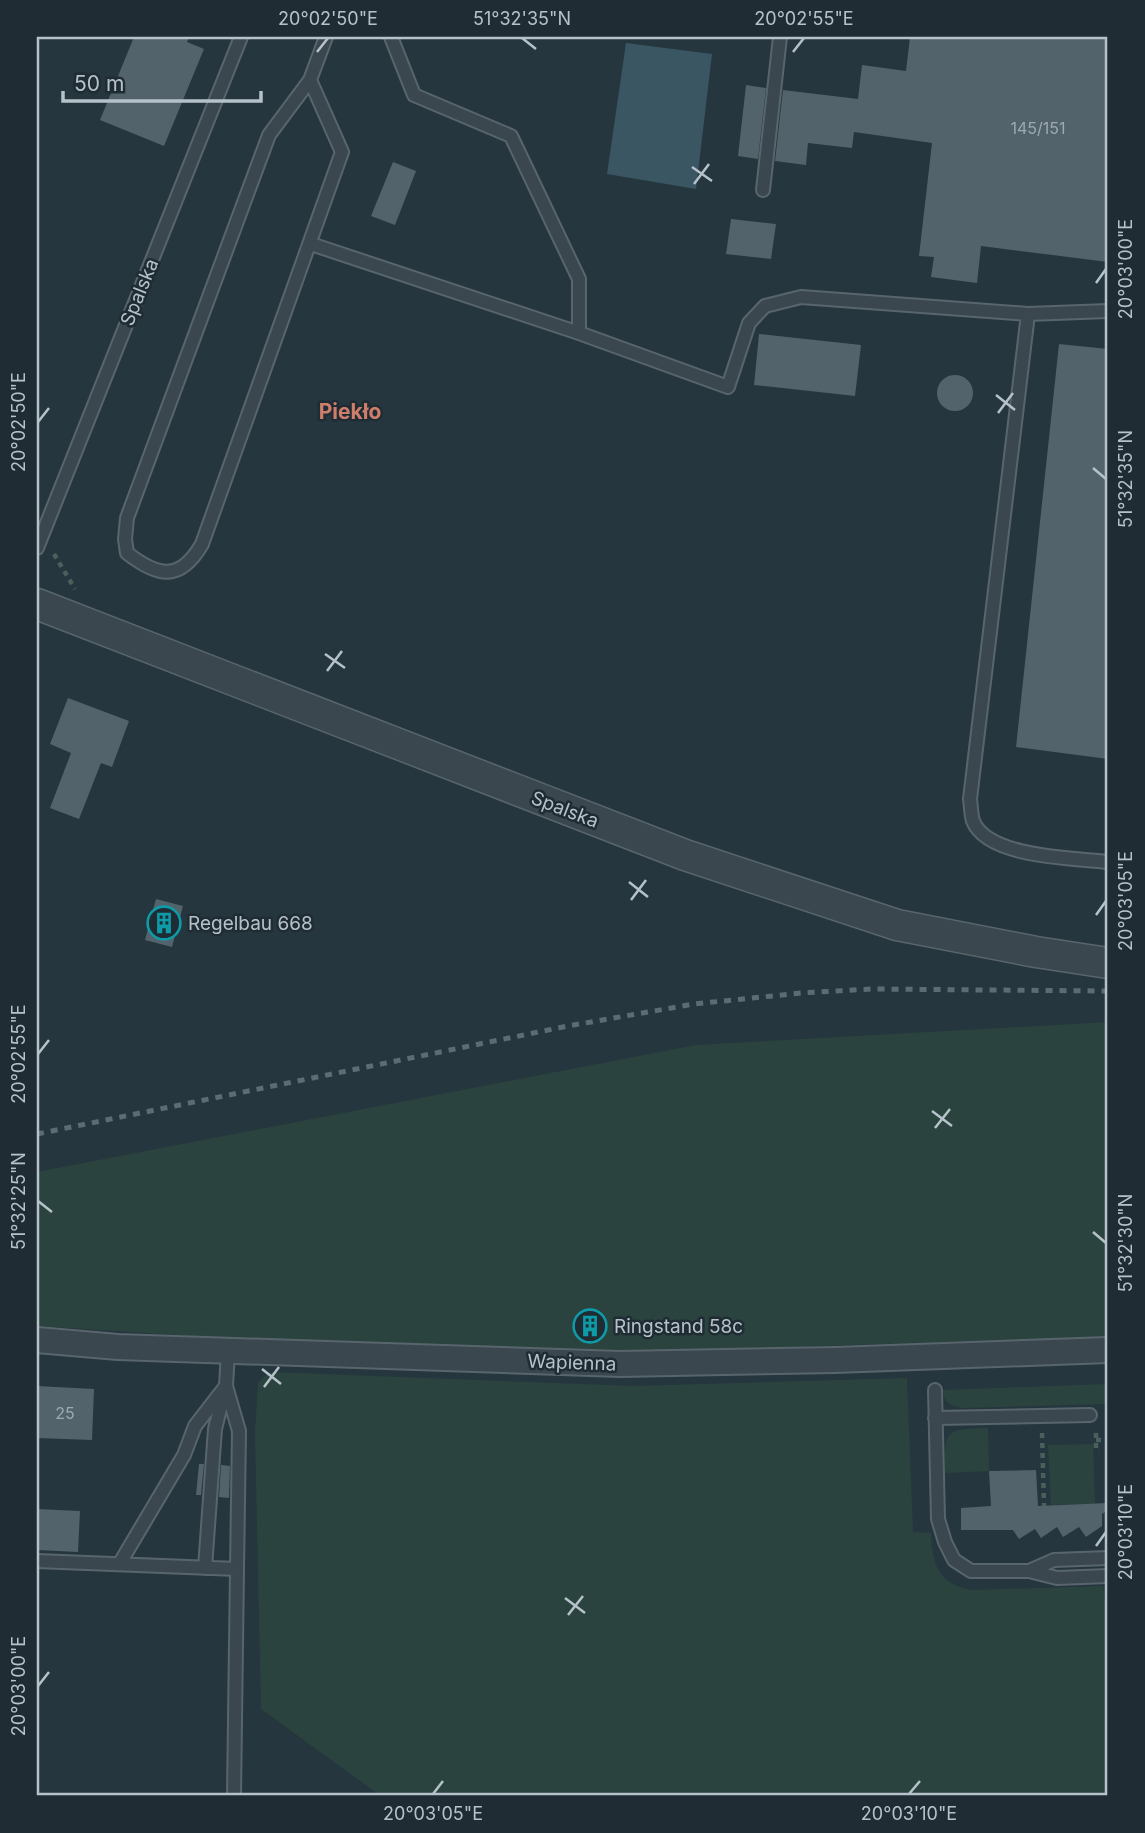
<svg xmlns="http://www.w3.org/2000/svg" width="1145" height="1833" font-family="Inter,sans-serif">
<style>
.green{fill:#2b433e}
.water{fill:#3b5663}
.building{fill:#52636b}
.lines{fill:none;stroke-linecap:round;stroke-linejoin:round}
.service-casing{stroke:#58656c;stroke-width:16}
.minor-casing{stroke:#58656c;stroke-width:28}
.tertiary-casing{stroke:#58656c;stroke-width:33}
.path{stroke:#4a605c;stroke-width:4.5;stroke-dasharray:5 5;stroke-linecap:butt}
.service{stroke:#3a474e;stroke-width:12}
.minor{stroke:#3a474e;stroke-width:24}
.tertiary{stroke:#3a474e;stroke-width:30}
.rail{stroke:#5c6c74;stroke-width:5;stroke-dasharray:7 7;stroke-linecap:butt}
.ticks{fill:none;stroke:#b6c2c9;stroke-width:2.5}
.labels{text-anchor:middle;stroke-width:5;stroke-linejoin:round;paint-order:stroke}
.number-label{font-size:16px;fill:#9daab2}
.street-label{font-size:19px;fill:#b6c2c9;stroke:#1f2c33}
.poi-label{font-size:19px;fill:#b6c2c9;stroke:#1f2c33;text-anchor:start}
.neighbourhood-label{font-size:21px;font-weight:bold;fill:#cf7e6b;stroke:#1f2c33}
.neatline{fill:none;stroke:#b6c2c9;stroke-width:2.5}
.ticks-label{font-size:18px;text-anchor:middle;fill:#b6c2c9}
</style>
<rect width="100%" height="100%" fill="#26363e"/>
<!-- green -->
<path class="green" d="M1108,1022v315l-454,14h-83l-362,-14 -172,-11v-154l659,-127z
M272,1372l362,14 273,-8 6,154 18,1c1,31 7,52 42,57l130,-4 2,19 3,1v190h-727l-120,-87 -6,-276 3,-51 9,-8z
M1108,1384v20l-144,4c-12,-1 -21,-5 -21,-18z
M988,1428l1,43 -44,2c-1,-43 0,-44 43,-45z
M1093,1444l2,60 -44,1 -3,-60z"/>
<!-- water -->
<path class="water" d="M626,43l86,11 -16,135 -89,-15z"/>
<!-- building -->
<path class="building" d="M134,37h55l-2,5 17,7 -40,97 -64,-26z
M910,37h198v225l-127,-16 -4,37 -46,-6 3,-20 -15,-1 13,-113 -78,-11 -2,16 -44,-5 -2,22 -31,-4 8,-71 75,9 4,-34 44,6z
M746,85l20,3 -8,71 -20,-3z
M393,162l23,9 -21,54 -24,-9z
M731,219l45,5 -5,35 -45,-5z
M759,334l102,11 -6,51 -101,-11z
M1059,344l49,5v410l-92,-12z
M937 393a18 18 0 1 1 36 0a18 18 0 1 1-36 0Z
M68,698l61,23 -17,46 -11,-4 -22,56 -29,-11 21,-55 -21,-9z
M156,899l27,7 -11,41 -27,-7z
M37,1386l57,3 -2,51 -55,-2z
M199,1464h5l-3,31h-5z
M221,1465l9,1 -1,32 -10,-1z
M1036,1470l2,36 70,-3v7l-6,4v12l-16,11 -7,-10 -16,10 -6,-10 -16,11 -6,-9 -16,10 -6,-9h-52v-22l30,-2 -2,-35z
M37,1509l43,2 -2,41 -41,-2z"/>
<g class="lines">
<defs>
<path id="service" d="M391,37l23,58 97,41 68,143v54
M310,80l32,72 -140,392c-22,38 -44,33 -75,9l-2,-14 2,-21 142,-383 41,-55 16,-43
M763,190l17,-153
M311,244l268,89 149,54 21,-64 16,-17 36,-9 227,17 80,-3
M1028,314l-58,485c1,7 1,15 3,22 15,37 101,37 135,41
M37,548l204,-511
M228,1351l-2,35 13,45 -2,138
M935,1390l3,129 7,23 9,18 17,11h58l28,7 51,-2
M935,1418l155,-3
M37,1561l200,8 -3,227
M120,1563l64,-108 11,-29 31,-40
M205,1568l10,-139 9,-36
M1029,1571l25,-11 54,-2"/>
<path id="minor" d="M37,1340l81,7 502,17 215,-4 273,-10"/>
<path id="tertiary" d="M37,604l648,251 212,70 139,27 72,11"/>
</defs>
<!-- service casing -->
<use href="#service" class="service-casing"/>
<!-- minor casing -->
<use href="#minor" class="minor-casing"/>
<!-- tertiary casing -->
<use href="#tertiary" class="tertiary-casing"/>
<!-- path -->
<path class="path" d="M54,554l21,35
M1042,1433l2,73
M1096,1433v17l3,1
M1096,1440h12"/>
<!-- service -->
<use href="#service" class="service"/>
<!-- minor -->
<use href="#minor" class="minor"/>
<!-- tertiary -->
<use href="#tertiary" class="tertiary"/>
<!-- rail -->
<path class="rail" d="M37,1134l531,-108 126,-22 107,-11 70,-4 237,2"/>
</g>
<!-- ticks -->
<path class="ticks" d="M522,38l14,11M317,52l11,-14M793,52l11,-14M692,167l20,14M694,184l15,-20M1096,283l10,-14M996,395l19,15M998,413l15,-20M38,422l11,-14M1093,468l13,11M325,654l20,14M327,671l15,-20M629,882l19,15M631,900l15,-20M1096,915l10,-14M38,1054l11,-14M932,1111l20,15M935,1128l15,-19M38,1201l14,11M1093,1232l13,11M262,1369l19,15M264,1387l15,-20M1096,1546l10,-14M565,1598l20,15M568,1615l15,-19M38,1686l11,-14M433,1794l10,-13M909,1794l11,-13"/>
<!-- icons -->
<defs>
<symbol id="building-ring" viewBox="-11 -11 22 22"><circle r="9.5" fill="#1f2c33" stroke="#0f9aa8" stroke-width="1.5"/><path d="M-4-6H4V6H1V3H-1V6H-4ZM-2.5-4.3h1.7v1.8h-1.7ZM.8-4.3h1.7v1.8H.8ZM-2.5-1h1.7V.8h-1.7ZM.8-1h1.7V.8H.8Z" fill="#0f9aa8"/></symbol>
</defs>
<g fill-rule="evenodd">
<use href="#building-ring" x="145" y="904" width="38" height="38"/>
<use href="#building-ring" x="571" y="1307" width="38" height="38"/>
</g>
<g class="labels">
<!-- number labels -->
<g class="number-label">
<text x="1038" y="134">145/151</text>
<text x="65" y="1419">25</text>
</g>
<!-- street labels -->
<g class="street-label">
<text transform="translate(139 292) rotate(-68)" y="7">Spalska</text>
<text transform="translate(565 809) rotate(21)" y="7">Spalska</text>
<text transform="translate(572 1362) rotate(2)" y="7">Wapienna</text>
</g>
<!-- poi labels -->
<g class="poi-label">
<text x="188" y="930">Regelbau 668</text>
<text x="614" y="1333">Ringstand 58c</text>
</g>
<!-- neighbourhood labels -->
<g class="neighbourhood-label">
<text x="350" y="419">Piekło</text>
</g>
</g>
<!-- border -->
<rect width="1145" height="1833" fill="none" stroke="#1f2c33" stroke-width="77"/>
<!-- scale -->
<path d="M63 91v10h198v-10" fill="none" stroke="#b6c2c9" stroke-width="3.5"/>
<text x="74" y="91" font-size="21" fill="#b6c2c9" stroke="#1f2c33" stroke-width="5" paint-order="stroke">50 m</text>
<rect x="38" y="38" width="1068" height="1756" class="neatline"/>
<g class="ticks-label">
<text x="328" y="25">20°02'50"E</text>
<text x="522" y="25">51°32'35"N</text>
<text x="804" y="25">20°02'55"E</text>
<text transform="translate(1126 269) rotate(-90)" y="6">20°03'00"E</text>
<text transform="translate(19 422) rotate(-90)" y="6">20°02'50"E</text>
<text transform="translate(1126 479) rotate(-90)" y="6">51°32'35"N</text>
<text transform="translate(1126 901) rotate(-90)" y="6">20°03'05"E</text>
<text transform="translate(19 1054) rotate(-90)" y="6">20°02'55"E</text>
<text transform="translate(19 1201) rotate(-90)" y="6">51°32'25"N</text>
<text transform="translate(1126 1243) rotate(-90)" y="6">51°32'30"N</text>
<text transform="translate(1126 1532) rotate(-90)" y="6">20°03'10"E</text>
<text transform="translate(19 1686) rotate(-90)" y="6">20°03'00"E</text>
<text x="433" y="1820">20°03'05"E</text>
<text x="909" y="1820">20°03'10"E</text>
</g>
</svg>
